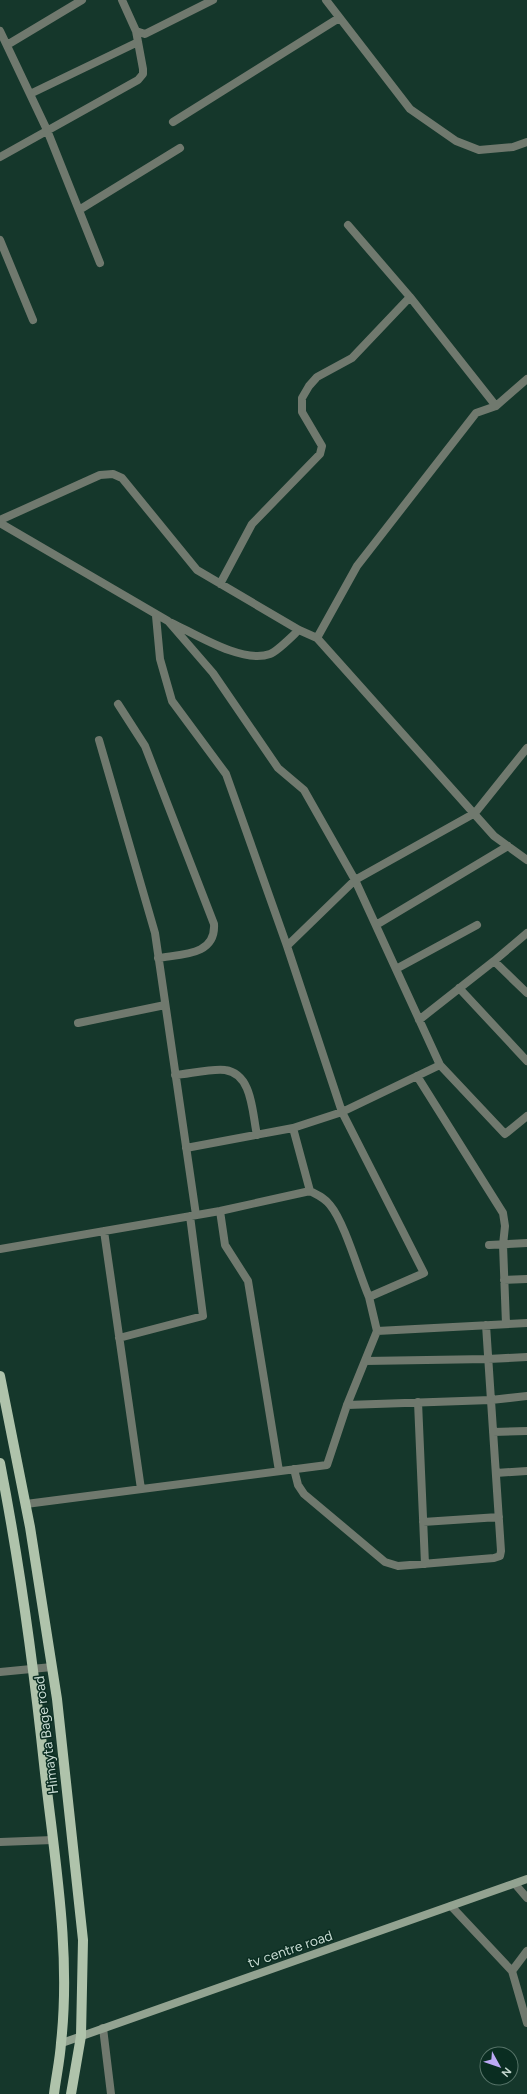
<svg xmlns="http://www.w3.org/2000/svg" width="527" height="2094" font-family="Figtree,sans-serif">
<style>
.lines{fill:none;stroke-linecap:round;stroke-linejoin:round}
.street{stroke:#70796e;stroke-width:8}
.secondary{stroke:#93a391;stroke-width:8}
.primary{stroke:#afc3ab;stroke-width:10}
.labels{text-anchor:middle;stroke-width:3;stroke-linejoin:round;paint-order:stroke}
.street-label{font-size:14px;fill:#c6d9d1;stroke:#0a2d21}
</style>
<rect width="100%" height="100%" fill="#15372b"/>
<g class="lines">
<!-- street -->
<path class="street" d="M122,0l14,31 9,3 68,-34
M326,0l84,109 46,32 23,9 34,-3 14,-5
M0,31l47,99 53,133
M7,45l75,-45
M30,94l108,-52
M173,122l166,-104
M0,157l138,-77 5,-6v-5l-7,-38
M79,210l101,-62
M348,225l62,72 86,109
M0,240l33,80
M0,520l100,-45 13,-1 9,4 75,92 102,60 18,8 177,198 33,24
M0,523l168,98 45,52 65,95 26,22 51,90 85,185
M220,584l32,-60 68,-70 2,-8 -20,-34v-14l7,-12 8,-9 35,-19 58,-61
M156,616l4,43 12,42 54,73 61,172
M172,623c25,12 71,41 98,31 8,-3 22,-18 29,-24
M317,638l40,-72 119,-153 20,-7 31,-27
M118,704l27,42 69,178c2,32 -33,30 -56,34
M99,740l56,193 41,282
M527,748l-52,65 -120,67 -68,66 55,166 98,-47 65,69 22,-18
M376,925l132,-79
M494,961l33,32
M396,969l81,-44
M459,988l68,73
M419,1020l75,-59 33,-28
M78,1023l87,-18
M175,1075c13,-1 39,-7 50,-5 28,4 27,43 32,65
M417,1076l86,137 2,13 -2,19 3,79
M186,1148l107,-20
M310,1191c8,4 15,7 20,14 15,18 29,69 39,92
M220,1211l5,34 23,36 31,190
M104,1231l37,258
M489,1245l38,-2
M0,1249l220,-38 90,-20 -17,-63 49,-16 82,161 -55,24 8,34
M504,1280l23,-1
M119,1338l84,-22 -13,-100
M365,1361l123,-2 39,-2
M418,1402l7,162
M347,1405l144,-5 36,-4
M493,1432l34,-1
M294,1469l4,16 6,9 81,68 13,4 96,-8 6,-2 1,-5 -15,-226
M496,1473l31,-2
M26,1504l301,-39 20,-60 30,-74 150,-8
M423,1522l76,-5
M0,1672l52,-5
M0,1842l53,-2
M515,1884l12,14
M451,1906l61,65 15,52
M512,1971l15,-20
M103,2028l8,66"/>
<!-- secondary -->
<path class="secondary" d="M62,2043l465,-164"/>
<!-- primary -->
<path class="primary" d="M0,1376l30,151 27,172 26,241 -2,96 -10,58
M0,1463c20,102 34,206 45,310 10,89 26,180 16,270 -1,17 -5,34 -7,51"/>
</g>
<g class="labels">
<!-- street labels -->
<g class="street-label">
<text transform="translate(46 1735) rotate(-97)" y="5">Himayta Bage road</text>
<text transform="translate(290 1949) rotate(-19)" y="5">tv centre road</text>
</g>
</g>
<!-- north arrow -->
<g transform="translate(499 2066) rotate(130)"><circle r="19" fill="#0a2d21" stroke="#557267"/>
<path d="M0-3L7 15L0 10L-7 15Z" fill="#bca9f5"/>
<text y="-6" font-size="11" font-weight="bold" text-anchor="middle" fill="#c6d9d1">N</text>
</g>
</svg>
